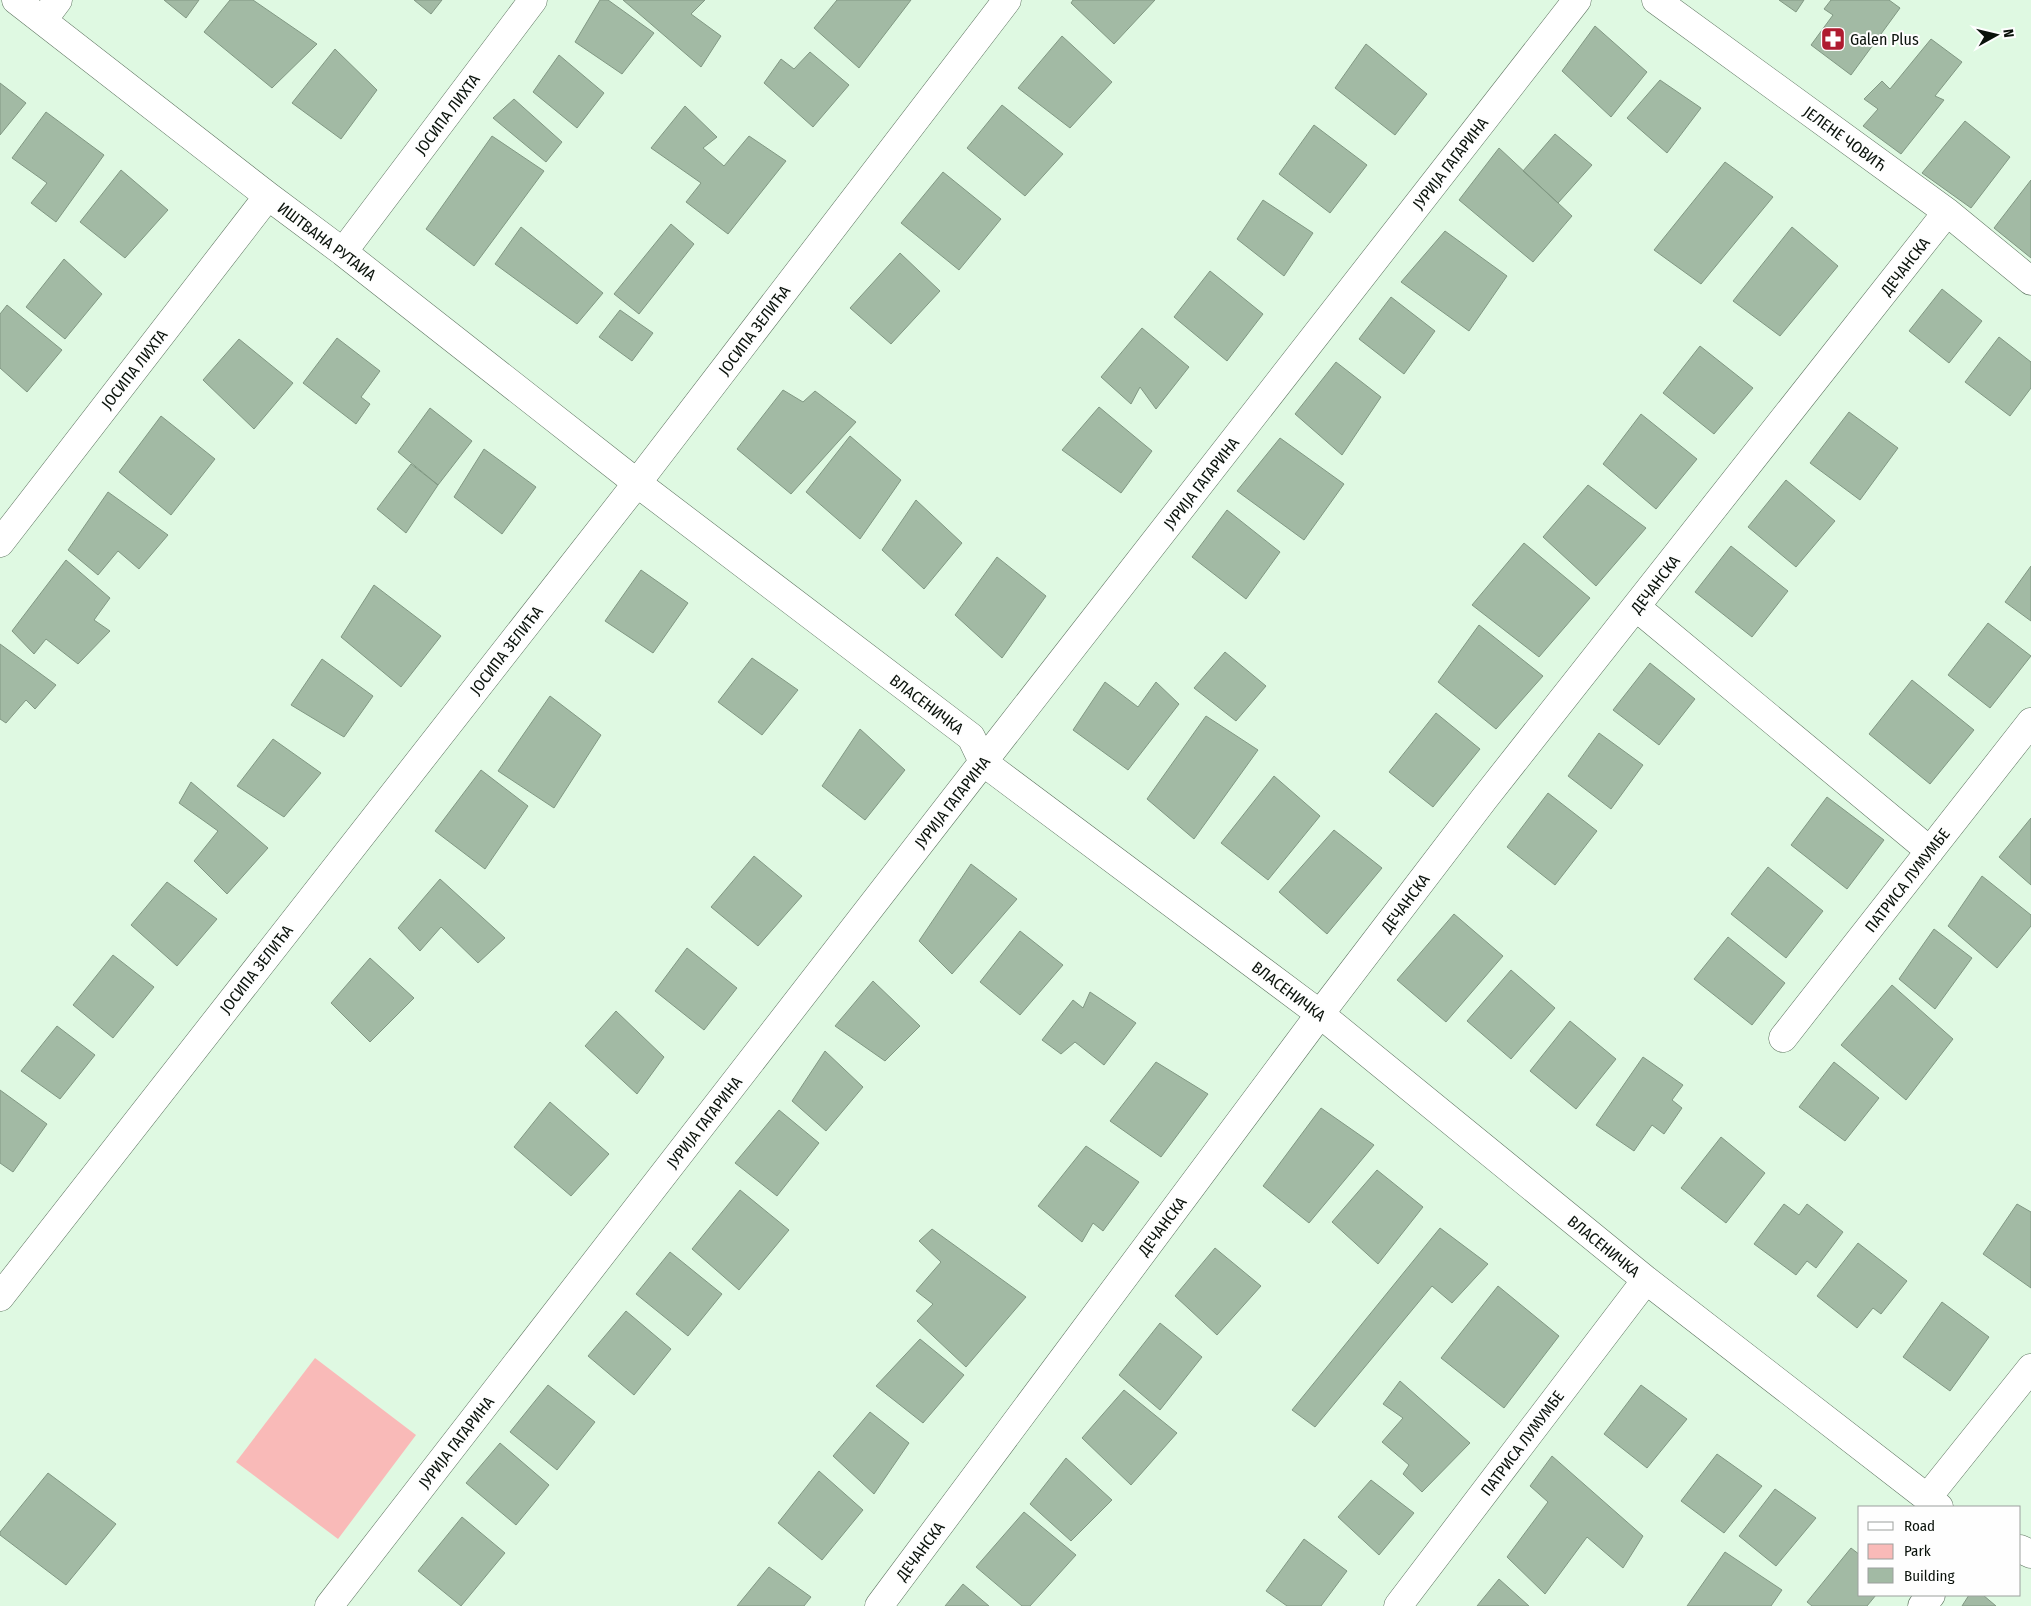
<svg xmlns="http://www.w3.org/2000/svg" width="2031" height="1606" font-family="'Fira Sans Condensed',sans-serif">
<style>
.green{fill:#f9bab8}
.building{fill:#a2baa4;stroke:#819883}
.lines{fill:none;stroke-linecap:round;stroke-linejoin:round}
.minor-casing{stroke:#5e7460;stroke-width:29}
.minor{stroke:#fff;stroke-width:28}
.labels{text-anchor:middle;stroke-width:4;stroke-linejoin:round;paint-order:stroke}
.poi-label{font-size:16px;fill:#0a120b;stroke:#fefefe;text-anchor:start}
.street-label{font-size:16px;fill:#0a120b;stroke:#fefefe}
</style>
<rect width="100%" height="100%" fill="#dff9e2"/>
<!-- green -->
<path class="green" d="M315,1358l101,77 -78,104 -102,-77z"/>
<!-- building -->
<path class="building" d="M164,0h35l-13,18z
M230,0h23l64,44 -45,44 -68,-56z
M414,0h28l-11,14z
M600,0h8l46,33 -32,41 -47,-32z
M623,0h82l-14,14 30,22 -20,31z
M837,0h74l-52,68 -45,-40z
M1073,0h82l-41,44 -43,-41z
M1779,0h25l-8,12z
M1831,0h58l11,8 -49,67 -40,-30 22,-30 -9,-6z
M1595,26l52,46 -36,45 -49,-46z
M1062,36l50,46 -42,46 -52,-40z
M1931,39l31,23 -27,34 9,4 -43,54 -38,-28 15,-17 -14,-10 18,-18 8,8z
M1366,44l61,50 -32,41 -60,-47z
M335,49l42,41 -36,49 -49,-36z
M810,52l39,33 -36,42 -49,-44 17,-24 13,10z
M559,55l45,38 -27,35 -44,-36z
M1660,80l41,28 -34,45 -40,-35z
M0,83l26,20 -26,32z
M514,99l48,43 -16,20 -53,-44z
M1002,105l61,49 -38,42 -58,-48z
M685,106l32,31 -14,11 21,18 25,-30 37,25 -58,73 -42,-32 15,-19 -50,-35z
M46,112l58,43 -48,67 -25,-19 16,-20 -35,-25z
M1965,121l45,36 -39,51 -49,-35z
M1314,125l53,40 -37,48 -51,-39z
M1555,134l37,31 -34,38 -35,-32z
M492,136l52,35 -70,95 -48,-37z
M1499,148l73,68 -39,46 -74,-62z
M1725,162l48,35 -72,87 -47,-34z
M121,170l47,40 -43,48 -45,-36z
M943,172l58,47 -42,51 -58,-47z
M2031,180v78l-37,-30z
M1263,200l50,33 -29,43 -47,-37z
M671,224l23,20 -55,70 -25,-20z
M521,227l82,66 -26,31 -82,-60z
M1792,227l46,39 -58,70 -47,-35z
M1445,231l62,45 -38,55 -68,-49z
M900,253l40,38 -49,53 -41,-36z
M64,259l38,35 -37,45 -39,-32z
M1210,271l53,43 -36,47 -53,-44z
M1942,289l40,32 -33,42 -40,-32z
M1391,297l44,34 -31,43 -45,-35z
M7,305l55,45 -35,42 -27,-24v-54z
M620,310l33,23 -21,28 -33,-24z
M1142,328l47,39 -33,42 -16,-22 -9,17 -30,-27z
M1999,337l32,25v26l-21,28 -45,-34z
M337,338l43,33 -19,26 9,7 -14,20 -53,-41z
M239,339l54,44 -39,46 -51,-49z
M1700,346l53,42 -39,46 -51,-41z
M1336,362l45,35 -39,58 -47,-41z
M783,390l20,12 12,-11 41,31 -65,72 -54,-45z
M1099,407l53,44 -31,42 -59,-43z
M430,408l42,33 -34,44 -40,-33z
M1849,412l49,36 -38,52 -50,-37z
M1641,414l56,45 -41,50 -53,-45z
M161,416l54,43 -44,56 -52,-43z
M850,436l51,44 -41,59 -54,-47z
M1280,438l64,46 -40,56 -67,-49z
M484,449l52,38 -34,47 -48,-37z
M411,464l27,21 -32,48 -29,-24z
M1786,480l49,41 -39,46 -48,-40z
M1588,485l58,43 -50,58 -53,-49z
M108,492l60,43 -29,34 -21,-18 -20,24 -30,-25z
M916,500l46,43 -38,46 -42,-39z
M1227,510l53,42 -34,47 -54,-42z
M1524,543l66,55 -51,59 -67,-52z
M1731,546l57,45 -36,46 -57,-45z
M997,557l49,39 -44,62 -47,-43z
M66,560l44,38 -16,22 16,11 -32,33 -32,-25 -12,15 -22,-23z
M2031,566v55l-26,-19z
M641,570l47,33 -35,50 -48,-32z
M374,585l67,51 -40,51 -60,-50z
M1988,623l43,33 -41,52 -42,-33z
M1479,625l64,51 -47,53 -58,-47z
M0,644l56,41 -21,24 -9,-9 -20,23 -6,-4z
M1225,652l41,34 -30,35 -42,-33z
M752,658l46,32 -36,45 -44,-33z
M322,659l51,37 -29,41 -53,-32z
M1650,663l45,36 -36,46 -46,-35z
M1912,680l62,50 -44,54 -61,-50z
M1105,682l33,25 18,-25 23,22 -51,66 -55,-40z
M550,696l51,39 -47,73 -56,-37z
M1436,713l44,36 -47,58 -44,-35z
M1206,716l52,34 -64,89 -47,-40z
M860,729l45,41 -40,50 -43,-34z
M1599,733l44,32 -32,44 -43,-33z
M273,739l48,34 -37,44 -47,-31z
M481,770l47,36 -43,63 -50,-38z
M1274,776l46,40 -52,64 -47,-37z
M191,782l77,66 -41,46 -33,-33 24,-30 -39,-28z
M1548,793l49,38 -42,54 -48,-38z
M1827,797l57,43 -37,49 -56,-44z
M2031,818v67l-32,-28z
M1334,830l48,38 -55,66 -48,-42z
M754,856l48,40 -44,50 -47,-39z
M971,864l46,35 -65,75 -33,-33z
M1768,867l55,44 -37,47 -55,-44z
M1982,876l49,39v11l-34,42 -49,-42z
M440,879l65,59 -27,25 -37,-36 -21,24 -22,-23z
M167,882l50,37 -40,47 -46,-41z
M1454,914l49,42 -57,66 -49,-42z
M1934,929l38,29 -37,51 -36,-30z
M1020,931l43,34 -43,50 -40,-33z
M1728,937l57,46 -33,42 -58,-46z
M687,948l50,40 -33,42 -49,-39z
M113,955l41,32 -41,51 -40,-33z
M370,958l44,40 -44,44 -39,-39z
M1511,970l44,38 -44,51 -44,-38z
M873,981l47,45 -35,35 -50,-35z
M1892,985l61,54 -47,61 -65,-55z
M1090,992l46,31 -32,42 -29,-23 -14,12 -19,-14 31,-40 10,8z
M616,1011l48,46 -27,37 -52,-48z
M1570,1021l46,38 -40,50 -46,-38z
M57,1026l38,29 -35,44 -39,-28z
M825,1051l38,36 -37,44 -34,-30z
M1643,1057l40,28 -11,15 10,8 -18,26 -12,-9 -18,26 -38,-26z
M1156,1062l52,32 -47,63 -51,-36z
M1834,1062l45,36 -34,43 -46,-34z
M0,1090l47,34 -34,48 -13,-9z
M550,1102l59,52 -38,42 -57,-49z
M1321,1108l53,37 -65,78 -46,-37z
M779,1110l40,33 -42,53 -42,-33z
M1721,1137l44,36 -39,50 -45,-35z
M1086,1146l53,36 -36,49 -10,-8 -11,19 -44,-36z
M1377,1170l46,37 -45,57 -46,-42z
M740,1190l49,40 -50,60 -47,-41z
M1784,1204l15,11 8,-11 36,28 -27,36 -9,-7 -11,14 -42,-31z
M2017,1204l14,8v76l-48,-34z
M1440,1228l48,36 -36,39 -20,-17 -117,141 -23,-17z
M932,1229l94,68 -60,70 -49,-46 16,-17 -17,-13 25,-29 -22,-21z
M1858,1243l49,38 -26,33 -8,-6 -16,20 -40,-32z
M1215,1248l46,38 -44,49 -42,-39z
M670,1252l52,42 -34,42 -52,-42z
M1498,1286l61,50 -55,72 -63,-50z
M1942,1302l47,35 -39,54 -47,-34z
M626,1311l45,38 -37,46 -46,-39z
M1160,1323l42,34 -42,53 -41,-35z
M920,1339l44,36 -41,48 -47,-37z
M1400,1381l70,62 -48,49 -19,-18 6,-9 -27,-23 21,-24 -20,-14z
M548,1385l47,37 -38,48 -47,-38z
M1641,1385l46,34 -40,49 -43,-34z
M1124,1390l53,43 -46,52 -49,-47z
M870,1412l39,31 -35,51 -41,-38z
M500,1443l49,42 -33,40 -50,-42z
M1717,1454l45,32 -38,47 -43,-32z
M1552,1456l91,80 -20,32 -36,-31 -42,57 -38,-37 41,-55 -18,-16z
M1066,1458l46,42 -41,41 -41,-37z
M819,1471l44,39 -41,50 -44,-37z
M48,1473l68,51 -50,61 -66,-50v-3z
M1371,1480l43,33 -35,42 -41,-38z
M1775,1489l41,29 -40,48 -37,-30z
M1024,1512l52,43 -46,51h-8l-46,-39z
M462,1517l43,36 -44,53 -43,-35z
M1304,1539l43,32 -26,35h-34l-21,-15z
M1851,1548l9,7v40h16l-9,11h-55l-5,-4z
M1725,1552l57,38 -11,16h-84z
M769,1567l42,30 -7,9h-67z
M1499,1579l30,27h-52z
M963,1584l26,22h-44z
M1969,1595h14l13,11h-34z"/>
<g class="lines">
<defs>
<path id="minor" d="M16,0l252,196 75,56 294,231 334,254 12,25 337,252 326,266 293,227
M1656,0l291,212 84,69
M43,20l15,-20
M343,252l190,-252
M0,543l268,-347
M1636,607l294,244
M1783,1038l248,-316
M0,1297l637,-814 370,-483
M1927,1498l104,-130
M2020,1549l11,5
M329,1606l654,-844 594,-762
M879,1606l441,-592 164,-215 463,-587
M1398,1606l248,-326
M1922,1606l9,-11"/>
</defs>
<!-- minor casing -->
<use href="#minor" class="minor-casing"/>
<!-- minor -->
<use href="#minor" class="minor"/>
</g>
<!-- icons -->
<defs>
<symbol id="pharmacy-square" viewBox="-11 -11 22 22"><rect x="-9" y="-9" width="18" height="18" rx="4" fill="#af1c30" stroke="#fefefe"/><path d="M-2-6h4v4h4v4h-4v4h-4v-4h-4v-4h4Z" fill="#fff"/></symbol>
</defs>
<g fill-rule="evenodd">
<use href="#pharmacy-square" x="1819" y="25" width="28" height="28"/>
</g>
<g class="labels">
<!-- poi labels -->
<g class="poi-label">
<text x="1850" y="45">Galen Plus</text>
</g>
<!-- street labels -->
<g class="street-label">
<text transform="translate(447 114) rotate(-53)" y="6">ЈОСИПА ЛИХТА</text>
<text transform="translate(1845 138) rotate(36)" y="6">ЈЕЛЕНЕ ЧОВИЋ</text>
<text transform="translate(1450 163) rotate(-52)" y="6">ЈУРИЈА ГАГАРИНА</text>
<text transform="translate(327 241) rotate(37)" y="6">ИШТВАНА РУТАИА</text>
<text transform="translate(1905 266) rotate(-52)" y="6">ДЕЧАНСКА</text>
<text transform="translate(754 330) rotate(-53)" y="6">ЈОСИПА ЗЕЛИЋА</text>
<text transform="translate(134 369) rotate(-52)" y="6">ЈОСИПА ЛИХТА</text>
<text transform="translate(1201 483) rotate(-52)" y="6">ЈУРИЈА ГАГАРИНА</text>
<text transform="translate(1655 584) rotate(-52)" y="6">ДЕЧАНСКА</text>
<text transform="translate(506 650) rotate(-52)" y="6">ЈОСИПА ЗЕЛИЋА</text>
<text transform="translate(927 704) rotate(37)" y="6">ВЛАСЕНИЧКА</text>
<text transform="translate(952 802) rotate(-52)" y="6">ЈУРИЈА ГАГАРИНА</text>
<text transform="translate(1907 880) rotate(-52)" y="6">ПАТРИСА ЛУМУМБЕ</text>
<text transform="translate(1405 903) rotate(-53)" y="6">ДЕЧАНСКА</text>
<text transform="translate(256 969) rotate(-52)" y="6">ЈОСИПА ЗЕЛИЋА</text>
<text transform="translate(1289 991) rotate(37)" y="6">ВЛАСЕНИЧКА</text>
<text transform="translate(704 1122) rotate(-52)" y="6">ЈУРИЈА ГАГАРИНА</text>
<text transform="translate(1162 1226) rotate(-53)" y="6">ДЕЧАНСКА</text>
<text transform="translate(1604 1246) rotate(39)" y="6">ВЛАСЕНИЧКА</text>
<text transform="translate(456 1442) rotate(-52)" y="6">ЈУРИЈА ГАГАРИНА</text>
<text transform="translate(1522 1443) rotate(-53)" y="6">ПАТРИСА ЛУМУМБЕ</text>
<text transform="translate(920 1551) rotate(-53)" y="6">ДЕЧАНСКА</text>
</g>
</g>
<!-- legend -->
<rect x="1858" y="1506" width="162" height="90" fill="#fefefe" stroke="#9ca09d"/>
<rect x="1868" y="1522" width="25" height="8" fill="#ffffff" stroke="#9ca09d"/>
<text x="1904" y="1531" font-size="15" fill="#0a120b">Road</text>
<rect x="1868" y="1544" width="25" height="15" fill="#f9bab8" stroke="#9ca09d"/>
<text x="1904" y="1556" font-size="15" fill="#0a120b">Park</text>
<rect x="1868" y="1568" width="25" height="15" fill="#a2baa4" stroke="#9ca09d"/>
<text x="1904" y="1581" font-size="15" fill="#0a120b">Building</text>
<!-- north arrow -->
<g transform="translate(1996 35) rotate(82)" stroke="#fefefe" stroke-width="4" paint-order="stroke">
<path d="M0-4L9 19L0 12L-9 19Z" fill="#0a120b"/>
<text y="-8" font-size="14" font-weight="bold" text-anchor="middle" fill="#0a120b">N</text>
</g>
</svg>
